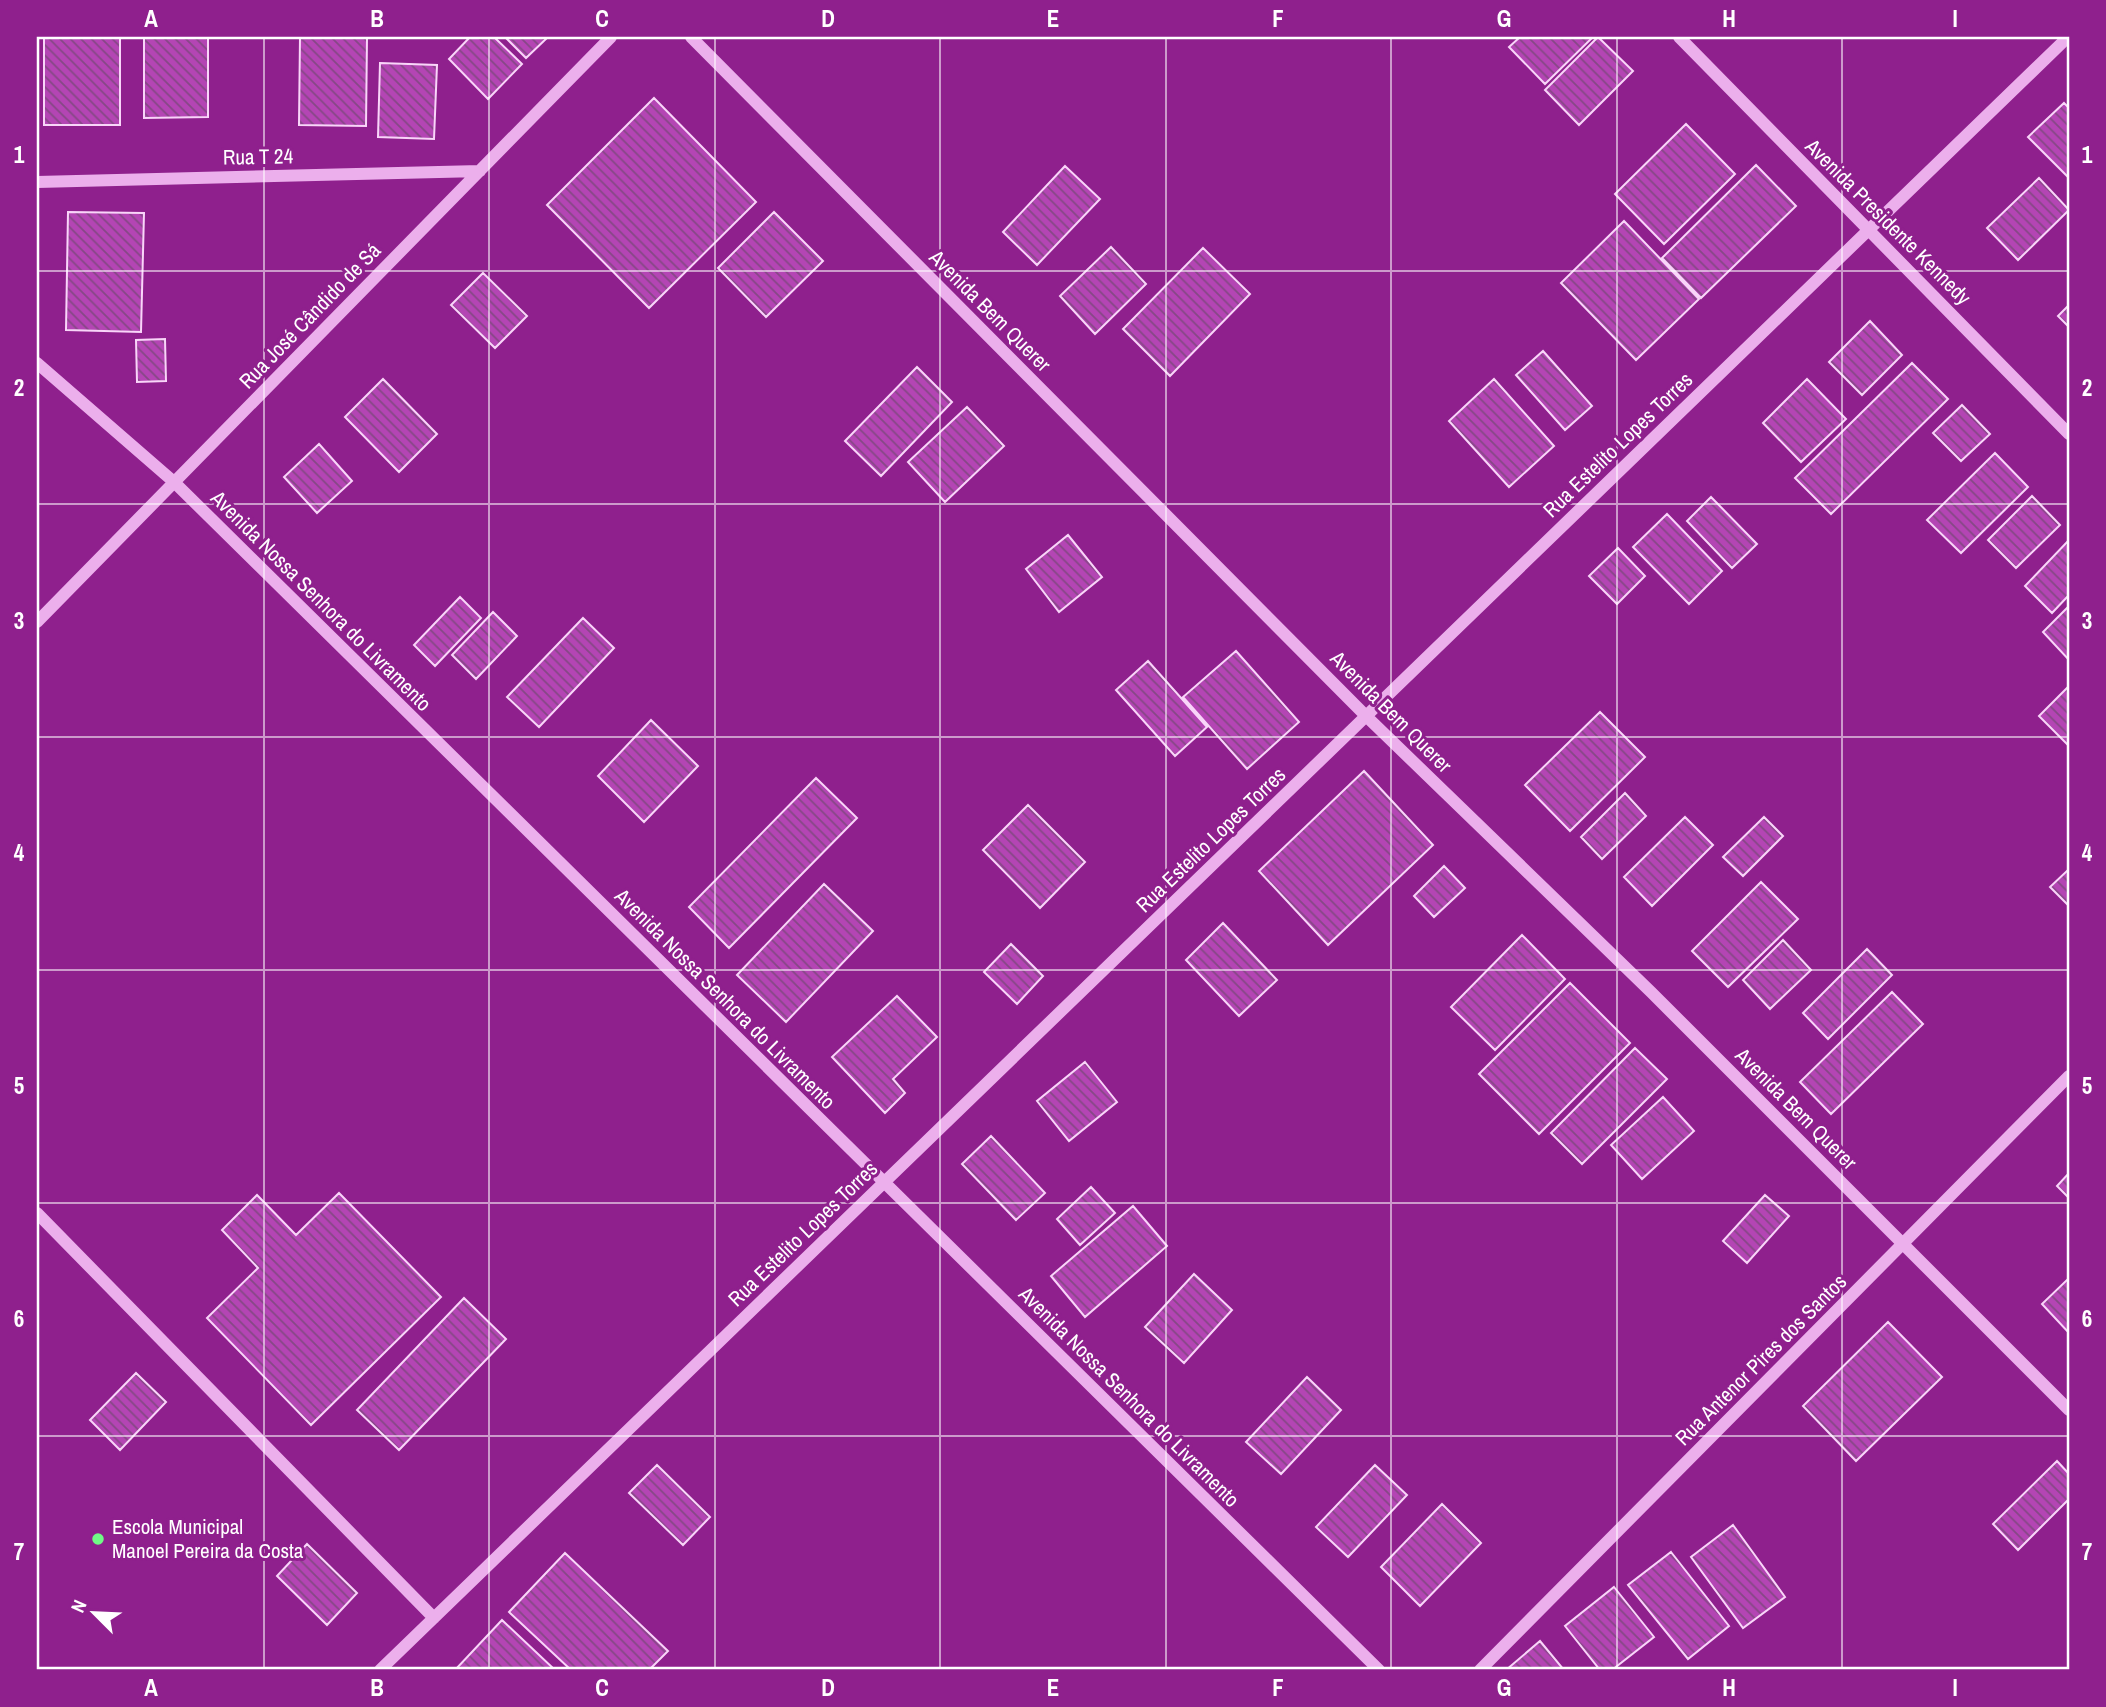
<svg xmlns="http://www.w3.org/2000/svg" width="2106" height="1707" font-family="'Archivo Narrow',sans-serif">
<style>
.building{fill:url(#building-back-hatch);stroke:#f9d5f9;stroke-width:2}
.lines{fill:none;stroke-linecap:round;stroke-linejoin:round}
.minor{stroke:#ecafec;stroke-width:12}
.grid{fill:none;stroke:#fff;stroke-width:2;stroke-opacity:0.55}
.poi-dot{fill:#70fa86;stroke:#8f208d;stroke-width:2.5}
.labels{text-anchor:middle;stroke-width:6;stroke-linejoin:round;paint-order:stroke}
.street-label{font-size:21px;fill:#fff;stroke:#8f208d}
.poi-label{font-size:21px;fill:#fff;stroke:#8f208d;text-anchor:start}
.neatline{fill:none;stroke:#fff;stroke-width:2.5}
.grid-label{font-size:23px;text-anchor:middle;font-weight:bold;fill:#fff}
</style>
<defs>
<pattern id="building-back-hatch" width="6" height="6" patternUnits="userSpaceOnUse" patternTransform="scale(1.75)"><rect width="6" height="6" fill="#b445b4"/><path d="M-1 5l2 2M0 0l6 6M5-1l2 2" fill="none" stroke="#854885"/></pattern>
</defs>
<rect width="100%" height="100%" fill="#8f208d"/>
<!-- building -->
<path class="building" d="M44,37h76v88h-76z
M144,37h64v80l-64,1z
M300,37h67l-1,89 -67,-1z
M470,37h24l28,27 -34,35 -39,-40z
M505,37h43l-22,21z
M1520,37h73l-48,47 -36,-37z
M1598,37l35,34 -54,54 -34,-35z
M380,63l57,2 -3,74 -56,-2z
M654,98l102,104 -107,106 -102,-103z
M2064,103l5,5v70l-41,-41z
M1686,124l49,50 -71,70 -49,-50z
M1756,165l40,41 -95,92 -39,-40z
M1065,166l35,33 -63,66 -34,-33z
M2039,178l30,32 -51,50 -31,-32z
M68,212l76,1 -3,119 -75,-2z
M774,212l49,49 -57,56 -48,-49z
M1624,221l75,78 -63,61 -75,-77z
M1111,247l35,37 -51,50 -35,-38z
M1203,248l47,46 -80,82 -47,-47z
M483,273l44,43 -32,32 -44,-43z
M2069,305v22l-11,-11z
M1870,321l32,34 -40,40 -33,-33z
M165,339l1,42 -29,1 -1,-42z
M1543,351l49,55 -27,24 -49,-55z
M1912,363l36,36 -117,115 -36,-36z
M917,367l35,35 -71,74 -36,-35z
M383,379l54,55 -38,38 -54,-55z
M1494,379l60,67 -45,41 -60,-66z
M1807,379l39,40 -45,43 -38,-39z
M1962,405l28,29 -29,27 -28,-28z
M967,407l37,39 -59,56 -37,-40z
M319,444l33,37 -35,32 -33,-36z
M1995,453l33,34 -67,66 -34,-33z
M2032,496l28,29 -44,43 -28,-28z
M1711,497l46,47 -25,24 -45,-47z
M1667,514l55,57 -33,33 -56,-57z
M1068,535l34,42 -43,35 -33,-43z
M2069,540v55l-17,18 -27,-27z
M1618,548l27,28 -28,28 -28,-28z
M460,597l21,21 -46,48 -21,-21z
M2069,606v54l-26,-28z
M493,612l24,24 -41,43 -24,-24z
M583,618l31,30 -75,79 -32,-30z
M1236,651l63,71 -52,47 -64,-72z
M1148,661l59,66 -32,29 -59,-66z
M2069,686v60l-30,-30z
M1600,712l45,45 -75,74 -45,-46z
M651,720l47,46 -54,56 -46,-46z
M1364,771l69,74 -105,100 -69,-74z
M816,778l41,40 -128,130 -40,-41z
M1625,793l21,23 -44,43 -21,-22z
M1028,805l57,57 -45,46 -57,-58z
M1685,817l28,28 -61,61 -28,-29z
M1764,817l19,19 -40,40 -20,-19z
M1444,866l21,22 -31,29 -20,-21z
M2069,869v37l-19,-19z
M1761,882l37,37 -70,68 -36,-36z
M824,884l49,47 -87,91 -49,-47z
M1223,923l54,57 -38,36 -53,-56z
M1522,935l43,44 -70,71 -44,-43z
M1783,940l28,30 -41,39 -27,-29z
M1011,944l32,32 -26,28 -33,-32z
M1867,949l25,26 -64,64 -25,-26z
M1570,983l60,60 -91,91 -60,-60z
M1892,992l31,32 -92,90 -31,-32z
M897,996l40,41 -44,42 12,14 -20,20 -53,-56z
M1635,1048l32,31 -85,85 -31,-31z
M1085,1062l32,40 -48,39 -32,-40z
M1663,1097l31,34 -52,48 -31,-34z
M991,1136l54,57 -29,27 -54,-56z
M2069,1173v25l-12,-12z
M1091,1187l24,26 -35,32 -23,-26z
M339,1193l102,104 -130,128 -104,-107 51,-50 -36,-38 35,-35 39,40z
M1765,1195l24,21 -42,47 -24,-22z
M1133,1206l34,40 -82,71 -34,-41z
M1194,1274l38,36 -48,53 -39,-36z
M2069,1278v55l-27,-29z
M464,1298l42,41 -107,111 -42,-40z
M1888,1322l54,55 -86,84 -53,-55z
M136,1373l30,29 -46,48 -30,-30z
M1307,1377l34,33 -60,64 -35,-32z
M2057,1461l12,13v25l-51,51 -25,-26z
M657,1465l53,52 -27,28 -54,-52z
M1375,1465l32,30 -59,62 -32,-30z
M1442,1504l39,39 -61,63 -39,-39z
M1733,1525l52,72 -42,31 -52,-71z
M307,1544l50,49 -30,32 -50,-49z
M1671,1552l58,74 -41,33 -60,-74z
M565,1553l103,98 -19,19h-78l-62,-58z
M1614,1587l40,50 -42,33h-12l-35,-44z
M502,1620l53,50h-100z
M1540,1641l24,29h-58z"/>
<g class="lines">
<!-- minor -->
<path class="minor" d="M691,37l675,679 285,276 418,418
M1679,37l390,397
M37,182l443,-11
M37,363l137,119 1205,1188
M37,622l574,-585
M37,1213l397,405
M380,1670l1688,-1633
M1480,1670l589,-594"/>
</g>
<!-- grid -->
<path class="grid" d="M264,37v1633M489,37v1633M715,37v1633M940,37v1633M1166,37v1633M1391,37v1633M1617,37v1633M1842,37v1633M37,271h2032M37,504h2032M37,737h2032M37,970h2032M37,1203h2032M37,1436h2032"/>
<!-- markers -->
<circle class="poi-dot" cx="98" cy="1539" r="7"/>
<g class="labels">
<!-- street labels -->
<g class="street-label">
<text transform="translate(258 157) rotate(-1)" y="7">Rua T 24</text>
<text transform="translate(1888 222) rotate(45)" y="7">Avenida Presidente Kennedy</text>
<text transform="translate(990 311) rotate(45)" y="7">Avenida Bem Querer</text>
<text transform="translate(310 316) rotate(-46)" y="7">Rua José Cândido de Sá</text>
<text transform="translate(1618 445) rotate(-44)" y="7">Rua Estelito Lopes Torres</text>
<text transform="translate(321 601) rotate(45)" y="7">Avenida Nossa Senhora do Livramento</text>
<text transform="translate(1391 712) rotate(45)" y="7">Avenida Bem Querer</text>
<text transform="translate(1211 840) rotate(-44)" y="7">Rua Estelito Lopes Torres</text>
<text transform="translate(725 999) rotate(45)" y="7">Avenida Nossa Senhora do Livramento</text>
<text transform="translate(1796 1109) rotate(45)" y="7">Avenida Bem Querer</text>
<text transform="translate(803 1234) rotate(-44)" y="7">Rua Estelito Lopes Torres</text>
<text transform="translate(1761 1360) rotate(-45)" y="7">Rua Antenor Pires dos Santos</text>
<text transform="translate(1129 1397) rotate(45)" y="7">Avenida Nossa Senhora do Livramento</text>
</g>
<!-- poi labels -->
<g class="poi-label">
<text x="112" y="1534">Escola Municipal<tspan x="112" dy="24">Manoel Pereira da Costa</tspan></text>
</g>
</g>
<!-- border -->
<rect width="2106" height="1707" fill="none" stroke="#8f208d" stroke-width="77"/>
<!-- north arrow -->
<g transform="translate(94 1613) rotate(294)" stroke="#8f208d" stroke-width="5" paint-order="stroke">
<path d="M0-5L12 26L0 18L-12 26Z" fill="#ffffff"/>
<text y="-10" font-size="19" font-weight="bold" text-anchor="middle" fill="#ffffff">N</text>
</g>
<rect x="38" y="38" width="2030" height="1630" class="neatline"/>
<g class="grid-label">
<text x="151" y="27">A</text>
<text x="377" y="27">B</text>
<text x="602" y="27">C</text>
<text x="828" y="27">D</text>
<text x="1053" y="27">E</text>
<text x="1278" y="27">F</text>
<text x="1504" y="27">G</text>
<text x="1729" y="27">H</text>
<text x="1955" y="27">I</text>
<text x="19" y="163">1</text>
<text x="2087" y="163">1</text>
<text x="19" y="396">2</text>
<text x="2087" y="396">2</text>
<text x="19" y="629">3</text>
<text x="2087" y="629">3</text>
<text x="19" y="861">4</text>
<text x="2087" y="861">4</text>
<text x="19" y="1094">5</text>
<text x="2087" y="1094">5</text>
<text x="19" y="1327">6</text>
<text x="2087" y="1327">6</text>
<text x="19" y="1560">7</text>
<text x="2087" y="1560">7</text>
<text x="151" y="1696">A</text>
<text x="377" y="1696">B</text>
<text x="602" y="1696">C</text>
<text x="828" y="1696">D</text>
<text x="1053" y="1696">E</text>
<text x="1278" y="1696">F</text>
<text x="1504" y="1696">G</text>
<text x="1729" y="1696">H</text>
<text x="1955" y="1696">I</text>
</g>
</svg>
